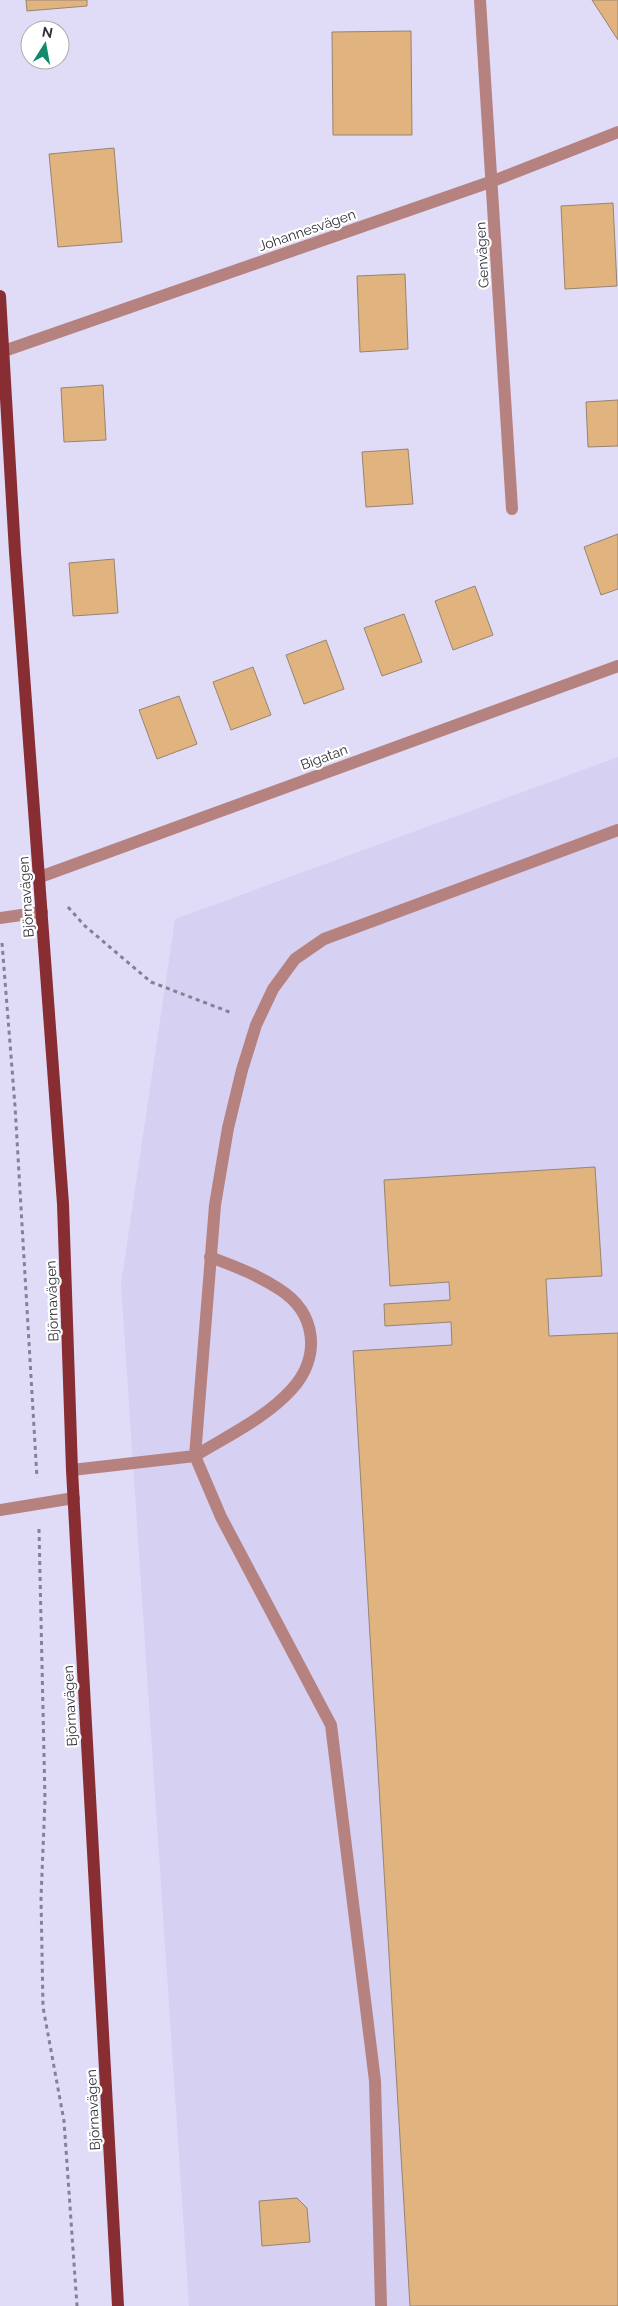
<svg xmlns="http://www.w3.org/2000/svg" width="618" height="2306" font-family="Raleway,sans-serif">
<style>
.built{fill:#d6d0f3}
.building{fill:#e0b37f;stroke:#978470}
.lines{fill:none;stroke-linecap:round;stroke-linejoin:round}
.path{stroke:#848194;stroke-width:3;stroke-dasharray:4 4;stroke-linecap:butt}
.minor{stroke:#b68280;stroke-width:12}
.major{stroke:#882d32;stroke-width:12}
.labels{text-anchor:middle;stroke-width:4.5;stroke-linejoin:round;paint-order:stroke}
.street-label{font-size:14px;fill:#32303b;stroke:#fff}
</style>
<rect width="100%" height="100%" fill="#e0dcf8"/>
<!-- built -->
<path class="built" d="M618,757v1549h-429l-68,-1022 54,-365z"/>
<!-- building -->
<path class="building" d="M26,0h61v6l-60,5z
M592,0h26v40z
M411,31l1,104h-79l-1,-103z
M114,148l8,94 -64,5 -9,-93z
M613,203l4,83 -52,3 -4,-83z
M405,274l3,75 -48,3 -3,-76z
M103,385l3,55 -42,2 -3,-54z
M618,400v46l-30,1 -2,-45z
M408,449l5,55 -47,3 -4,-55z
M618,534v55l-17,6 -17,-48z
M114,559l4,54 -45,3 -4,-53z
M475,586l18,49 -40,15 -18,-49z
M404,614l18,48 -40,14 -18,-48z
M326,640l18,49 -40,15 -18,-49z
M253,667l18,48 -40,15 -18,-48z
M179,696l18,48 -40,15 -18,-49z
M595,1167l7,109 -56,3 3,57 69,-3v973h-208l-57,-955 99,-6 -1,-23 -66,4 -1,-22 66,-4 -1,-18 -59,4 -6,-106z
M297,2198l10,10 3,34 -48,4 -3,-45z"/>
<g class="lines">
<!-- path -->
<path class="path" d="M68,907l17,19 66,56 81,31
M2,943l13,163 22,372
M39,1529l6,271 -4,98 2,109 21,114 13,185"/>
<!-- minor -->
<path class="minor" d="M480,0l32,509
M4,351l489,-170 125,-49
M40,877l578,-211
M0,918l42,-6
M210,1257c24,9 48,18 69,32 38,24 42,68 13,100 -26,29 -65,47 -97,67l26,61 110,208 44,356 6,225
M72,1470l123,-14 20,-251 13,-77 14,-58 14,-45 17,-36 22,-30 29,-20 294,-109
M0,1510l74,-12"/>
<!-- major -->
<path class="major" d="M0,296l15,256 48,652 9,266 46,836"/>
</g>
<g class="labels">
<!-- street labels -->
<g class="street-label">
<text transform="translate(307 230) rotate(-19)" y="5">Johannesvägen</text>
<text transform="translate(482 255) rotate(-93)" y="5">Genvägen</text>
<text transform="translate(324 757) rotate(-20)" y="5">Bigatan</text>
<text transform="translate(26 897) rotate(-94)" y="5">Björnavägen</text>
<text transform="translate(52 1301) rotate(-92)" y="5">Björnavägen</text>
<text transform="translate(70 1706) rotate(-93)" y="5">Björnavägen</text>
<text transform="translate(93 2110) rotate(-93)" y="5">Björnavägen</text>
</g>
</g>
<!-- north arrow -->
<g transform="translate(45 45) rotate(11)"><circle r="24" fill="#ffffff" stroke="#adacb1"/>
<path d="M0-4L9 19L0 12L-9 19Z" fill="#128a6b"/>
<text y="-8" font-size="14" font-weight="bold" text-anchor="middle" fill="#32303b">N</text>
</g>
</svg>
